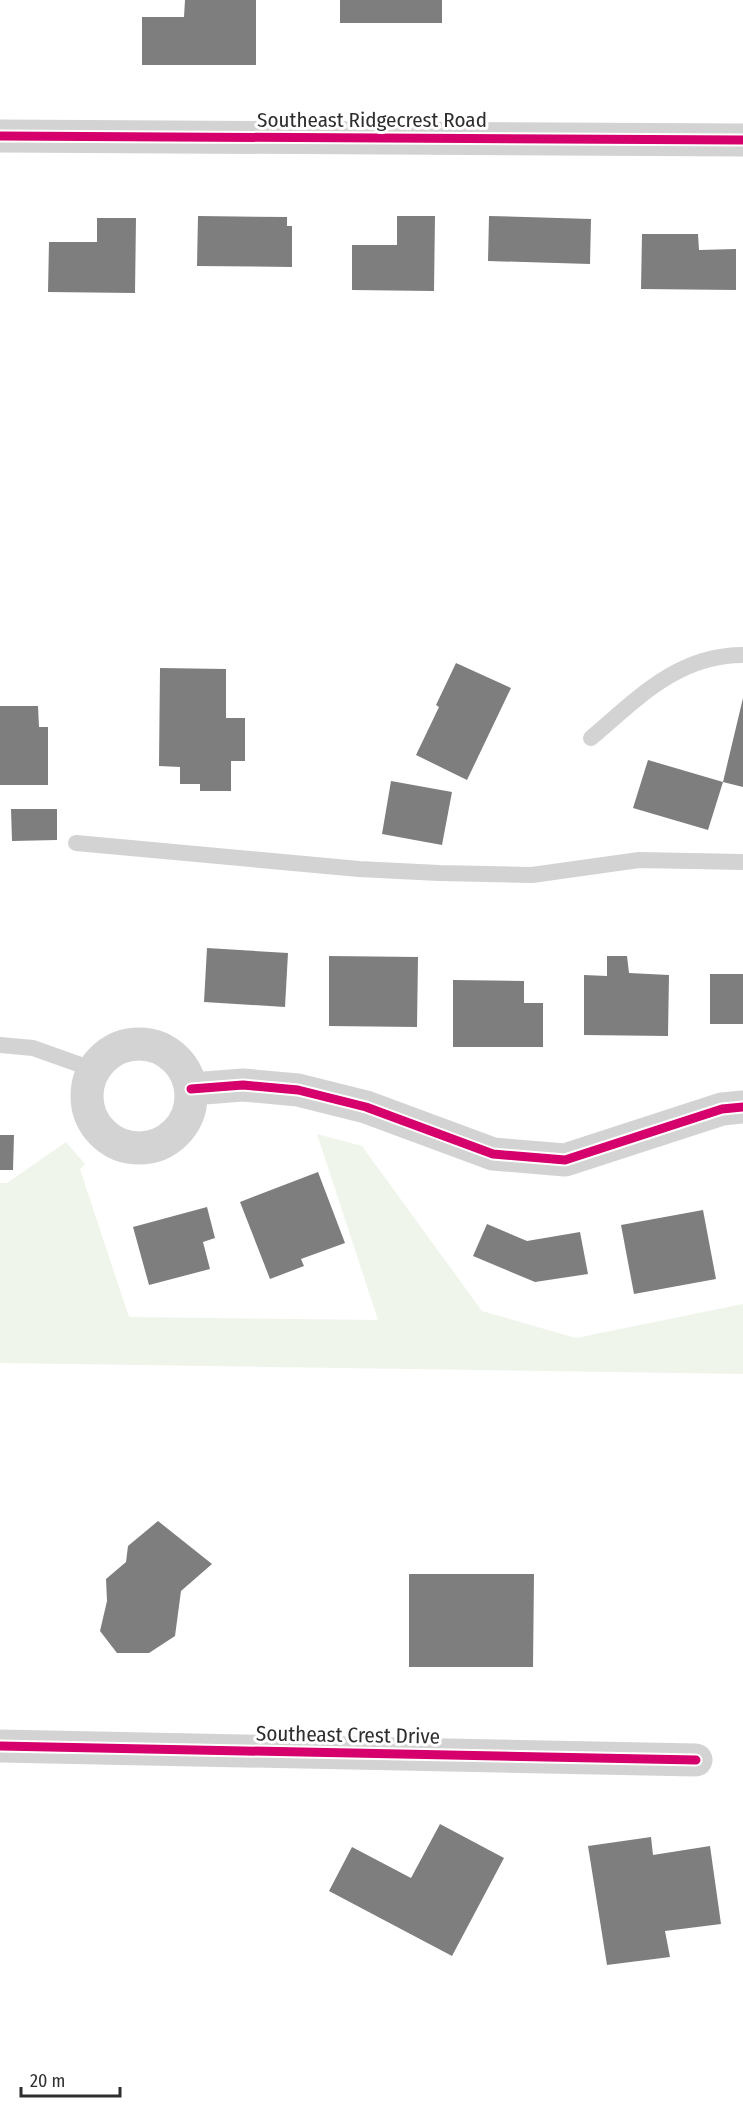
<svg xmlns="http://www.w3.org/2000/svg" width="743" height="2117" font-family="'Fira Sans Condensed',sans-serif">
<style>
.green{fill:#f0f5eb}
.building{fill:#7e7e7e}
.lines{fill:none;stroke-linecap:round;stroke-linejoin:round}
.service{stroke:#d3d3d3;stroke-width:16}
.minor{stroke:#d3d3d3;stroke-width:33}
.tertiary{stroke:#d3d3d3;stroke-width:33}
.cycleway-casing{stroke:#fff;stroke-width:13}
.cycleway{stroke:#d6006c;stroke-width:9}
.labels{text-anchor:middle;stroke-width:6;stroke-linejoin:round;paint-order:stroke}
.street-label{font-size:21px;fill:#2e2e2e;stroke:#fff}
</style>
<rect width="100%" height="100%" fill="#fff"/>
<!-- green -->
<path class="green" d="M317,1134l45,12 120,165 94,27 167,-34v70l-743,-11v-180h7l59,-41 19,22 -5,5 49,148 249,3z"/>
<!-- building -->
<path class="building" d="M185,0h71v65h-114v-48h42z
M340,0h102v23h-102z
M198,216l89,1v9h5v41l-95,-1z
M397,216h38l-1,75 -82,-1v-45h45z
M489,216l102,3 -1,45 -102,-3z
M97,218h39l-1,75 -87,-1 1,-50h48z
M642,234h56l1,16 37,-1v41l-95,-1z
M456,663l55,25 -44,92 -51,-25 23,-48 -3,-2z
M160,668l66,1v49h19v43h-14v30h-31v-7h-20v-17l-21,-1z
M743,698v89l-20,-5z
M0,706h38l1,21h9v58h-48z
M648,760l75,22 -15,48 -75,-22z
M391,781l61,11 -10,53 -60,-11z
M11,809h46v31l-45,1z
M207,948l81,5 -3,54 -81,-5z
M329,956l89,1 -1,70 -88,-1z
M607,956h20l2,17 40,2 -1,61 -84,-1v-60l23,1z
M710,974h33v50h-33z
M453,980l71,1v22h19v44h-90z
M0,1135h14l-1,35h-13z
M318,1172l27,71 -44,16 3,7 -34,13 -30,-77z
M207,1207l8,31 -12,4 7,27 -61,16 -16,-58z
M703,1210l13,69 -82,15 -13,-69z
M487,1224l40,17 53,-9 8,42 -53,8 -62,-26z
M158,1521l54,43 -31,27 -6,45 -26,17h-32l-17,-22 7,-30 -1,-22 20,-17 2,-16z
M409,1574h125l-1,93h-124z
M440,1824l64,34 -52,98 -123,-65 23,-44 59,31z
M651,1837l2,18 57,-9 11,78 -56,7 5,26 -63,8 -19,-119z"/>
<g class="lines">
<!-- service -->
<path class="service" d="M591,738c47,-40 87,-83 152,-83
M76,843l283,26 80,4 93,2 107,-15 104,2
M0,1045l33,3 62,22"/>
<!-- minor -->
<path class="minor" d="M87 1096a52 52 0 1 1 104 0a52 52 0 1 1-104 0Z
M191,1089l52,-4 55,5 68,17 127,47 72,6 157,-51 21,-2
M0,1746l696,14"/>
<!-- tertiary -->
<path class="tertiary" d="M0,136l743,4"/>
<defs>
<path id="cycleway" d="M0,136l743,4
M191,1089l52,-4 55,5 68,17 127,47 72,6 157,-51 21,-2
M0,1746l696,14"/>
</defs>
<!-- cycleway casing -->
<use href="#cycleway" class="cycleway-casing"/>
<!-- cycleway -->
<use href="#cycleway" class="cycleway"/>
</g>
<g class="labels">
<!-- street labels -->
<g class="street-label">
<text x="372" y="127">Southeast Ridgecrest Road</text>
<text transform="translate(348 1735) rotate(1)" y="7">Southeast Crest Drive</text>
</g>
</g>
<!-- scale -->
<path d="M21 2087v9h99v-9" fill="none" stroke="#2e2e2e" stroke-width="3"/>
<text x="30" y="2087" font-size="18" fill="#2e2e2e" stroke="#ffffff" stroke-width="4.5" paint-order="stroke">20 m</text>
</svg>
